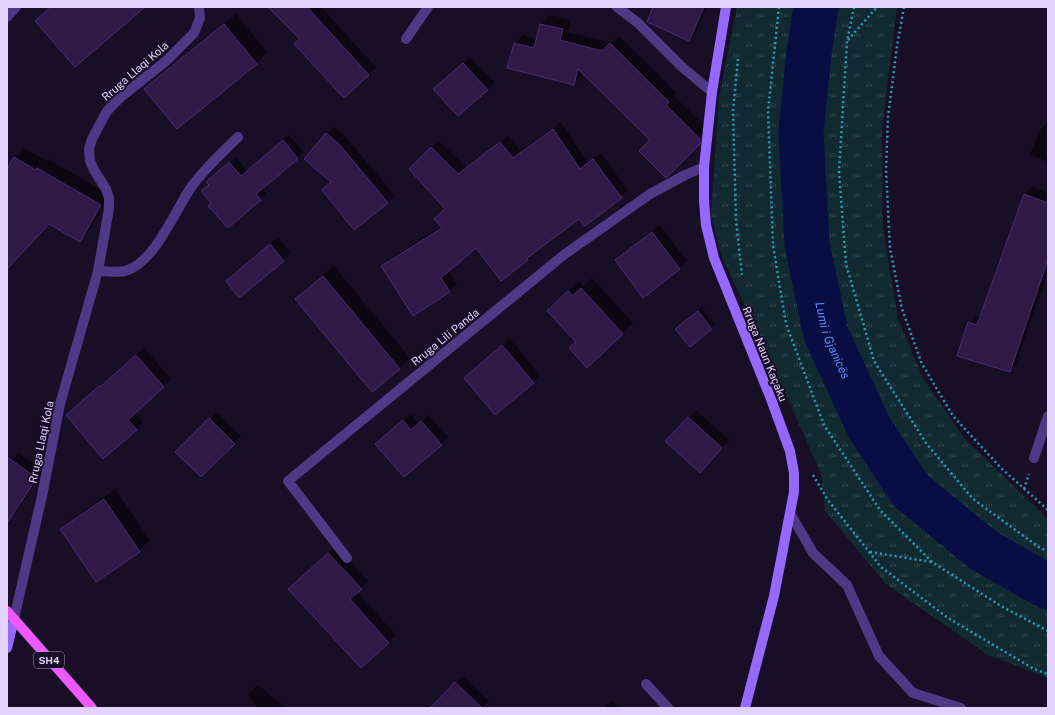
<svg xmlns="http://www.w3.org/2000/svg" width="1055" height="715" font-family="'Public Sans',sans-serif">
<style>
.grass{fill:url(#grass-tufts)}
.shadow{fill:#0007}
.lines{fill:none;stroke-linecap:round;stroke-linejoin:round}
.river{stroke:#080e44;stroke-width:45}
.building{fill:#2f1a47;stroke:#4d2b74}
.path{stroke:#2b9dba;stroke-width:2.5;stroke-dasharray:2 3;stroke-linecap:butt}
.lane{stroke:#4f3886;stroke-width:10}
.street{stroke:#4f3886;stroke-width:10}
.secondary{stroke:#9569ff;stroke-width:10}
.primary{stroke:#ed59ff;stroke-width:10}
.labels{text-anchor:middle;stroke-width:4;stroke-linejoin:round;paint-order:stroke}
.shield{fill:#180e25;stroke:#a697be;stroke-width:1}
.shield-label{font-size:10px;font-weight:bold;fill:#e3d2ff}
.street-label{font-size:11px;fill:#e3d2ff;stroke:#180e25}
.water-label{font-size:12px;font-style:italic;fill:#608cff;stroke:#180e25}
</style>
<defs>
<pattern id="grass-tufts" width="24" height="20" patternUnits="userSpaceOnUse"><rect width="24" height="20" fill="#112930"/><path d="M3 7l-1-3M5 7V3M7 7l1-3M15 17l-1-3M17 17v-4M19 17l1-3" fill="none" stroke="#34474f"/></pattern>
</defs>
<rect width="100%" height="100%" fill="#180e25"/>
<!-- grass -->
<path class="grass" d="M737,7h160l-15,123 1,99 15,90 25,59 41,60 84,81v159l-60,-23 -102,-71 -61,-73 -4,-37 -43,-98 -57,-121 -10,-39 8,-119z"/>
<!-- shadow -->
<path class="shadow" d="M269,7h52l55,60 -32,30 -43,-58z
M655,7h52l-11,26 -8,7z
M236,14l31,38 -11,11 -79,65 -32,-39 11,-10z
M550,15l21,5 -3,12 44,11 7,-7 58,57 -3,3 35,34 -1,5 -42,41 -15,-36 -68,-68 -1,3 -8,9 -60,-40 9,-9 14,4 4,-15z
M470,57l25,25 -8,8 -45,-8z
M561,122l27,41 13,-10 27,37 -7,7 -41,20 -45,35 -7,7 -52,-13 -28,25 9,13 -7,8 -67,-26 7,-7 52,-33 4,-17 -35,-40 28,-28 27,26 42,-31 12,15z
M1047,123h1v39l-18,-8 10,-24z
M334,127l13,11 47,57 -7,8 -55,-21 -5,-48z
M289,135l15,17 -42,36 4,5 -6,6 -48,4 -9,-12 7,-7 4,-9 22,-18 11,13z
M24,148l22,13 2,-2 62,36 -21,36 -9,10 -73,-70 7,-13z
M1032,187l16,6v79l-32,92 -7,7 -40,-48 7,-7 5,1 43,-123z
M660,225l27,36 -8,7 -63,-8 7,-7z
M278,237l12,16 -7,7 -56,21z
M334,266l76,92 -11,10 -27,23 -76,-92 11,-11z
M592,278l41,45 -46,43 -28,-66 20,-19 4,5z
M702,308l13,17 -25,21 -10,-20z
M510,339l30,36 -7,7 -61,-11z
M144,348l27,31 -36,33 8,10 -7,7 -62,-21 33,-28h1z
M696,410l33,30 -22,25 -41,-24z
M217,412l24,24 -40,40 -24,-24z
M411,414l8,9 10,-8 19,22 -7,7 -57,-7z
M18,453l26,17 -28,42 -8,7 -1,-1v-52z
M115,489l35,51 -11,11 -42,30 -36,-52 11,-10z
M336,546l32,35 -11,11 39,43 -35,32 -64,-85z
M463,676l26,25 -7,7h-51z
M258,685l28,23h-29l-9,-14z
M612,700l7,8h-15z"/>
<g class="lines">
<!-- river -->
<path class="river" id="s1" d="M816,7l-7,45 -8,80 6,112 19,90 43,93 41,63 73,60 65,37"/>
</g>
<!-- building -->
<path class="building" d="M51,7h94l-70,60 -40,-46z
M268,7h39l62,68 -25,23 -50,-54 6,-5z
M653,7h51l-15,34 -42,-19z
M224,24l33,40 -80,65 -33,-40z
M540,24l23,5 -3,11 42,11 8,-8 59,59 -3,3 34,34v5l-34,34 -27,-27 11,-11 -72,-71 -4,16 -67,-17 7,-25 20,5z
M463,63l25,27 -30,26 -25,-27z
M553,129l27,40 13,-10 29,39 -37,28 -6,-7 -52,39 1,2 -27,21 -25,-33 -35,30 9,14 -37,24 -32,-50 61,-38 -8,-9 11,-10 -36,-40 22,-22 27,27 42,-32 13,16z
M326,133l14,12 48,58 -34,27 -32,-40 9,-8 -27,-23z
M283,140l15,19 -42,35 5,6 -33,28 -20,-22 3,-3 -10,-12 8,-6 -3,-3 23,-20 12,14z
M14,157l22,13 1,-2 64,37 -21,37 -31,-18 -42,45v-100z
M1024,194l24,9v56l-38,113 -53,-16 11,-34 9,3z
M652,232l28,37 -37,29 -28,-38z
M270,244l14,17 -45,37 -13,-17z
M323,276l77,93 -28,23 -77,-93z
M581,288l42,46 -36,34 -18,-20 7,-6 -29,-31 21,-20 4,5z
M698,311l14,18 -22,18 -15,-18z
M502,345l32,38 -39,32 -31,-37z
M136,355l28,32 -36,33 9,10 -34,29 -37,-44 33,-29 1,1z
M688,417l34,31 -22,25 -35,-32z
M209,418l26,26 -34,33 -26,-25z
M403,420l8,10 10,-9 21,24 -38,32 -29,-33z
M7,457l30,21 -30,45z
M104,499l36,53 -44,30 -36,-53z
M328,553l34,36 -12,10 39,44 -28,25 -73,-79z
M455,682l27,26h-52z"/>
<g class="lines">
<!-- path -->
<path class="path" d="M779,7l-11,104 5,134 13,79 38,101 56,85 52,52 69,44 47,25
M854,7l-7,34 -8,131 7,92 28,97 52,82 47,56 67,49 8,3
M904,7l-7,39 -9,71 -2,53 4,78 12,61 20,55 31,52 48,52 47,42
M848,40l29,-33
M738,59l-5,52 3,109 6,55
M813,475l15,25 53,67 67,51 86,51 14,5
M1024,489l5,-15
M870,552l62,10"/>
<!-- lane -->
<path class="lane" d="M406,39l22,-32
M98,271c9,0 18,2 27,0 30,-8 50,-61 67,-85 13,-18 30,-33 46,-49
M790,513l23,40 34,32 32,71 34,37 48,15
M646,684l22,24"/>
<!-- street -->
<path class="street" d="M617,7l21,16 43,43 31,26
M7,17l9,-10
M1034,458l14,-42
M347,558l-59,-77 277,-227 85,-60 35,-19 19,-8
M14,619l28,-123 18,-92 38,-133 11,-62v-11l-3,-9 -12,-19 -4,-9 -1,-12 3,-10 15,-28 15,-15 44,-35 28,-28 6,-15 -1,-11"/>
<!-- secondary -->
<path class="secondary" d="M726,7l-14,85 -8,75v35l2,23 8,33 57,141 19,52 4,22v19l-20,104 -29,112
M7,648l7,-29"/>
<!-- primary -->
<path class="primary" d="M7,611l85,97"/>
</g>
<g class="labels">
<!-- shield labels -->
<rect class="shield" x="34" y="652" width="30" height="16" rx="3"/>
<g class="shield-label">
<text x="49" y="664">SH4</text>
</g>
<!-- street labels -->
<g class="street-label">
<text transform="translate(135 71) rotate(-41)" y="4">Rruga Llaqi Kola</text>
<text transform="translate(445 337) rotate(-39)" y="4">Rruga Lili Panda</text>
<text transform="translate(765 354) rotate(68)" y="4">Rruga Naun Kaçaku</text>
<text transform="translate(41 442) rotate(-78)" y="4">Rruga Llaqi Kola</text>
</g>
<!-- water labels -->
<g class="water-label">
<text dy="4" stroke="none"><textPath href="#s1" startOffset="338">Lumi i Gjanicës</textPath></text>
</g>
</g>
<!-- border -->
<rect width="1055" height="715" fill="none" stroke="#e3d2ff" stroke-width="16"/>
</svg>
